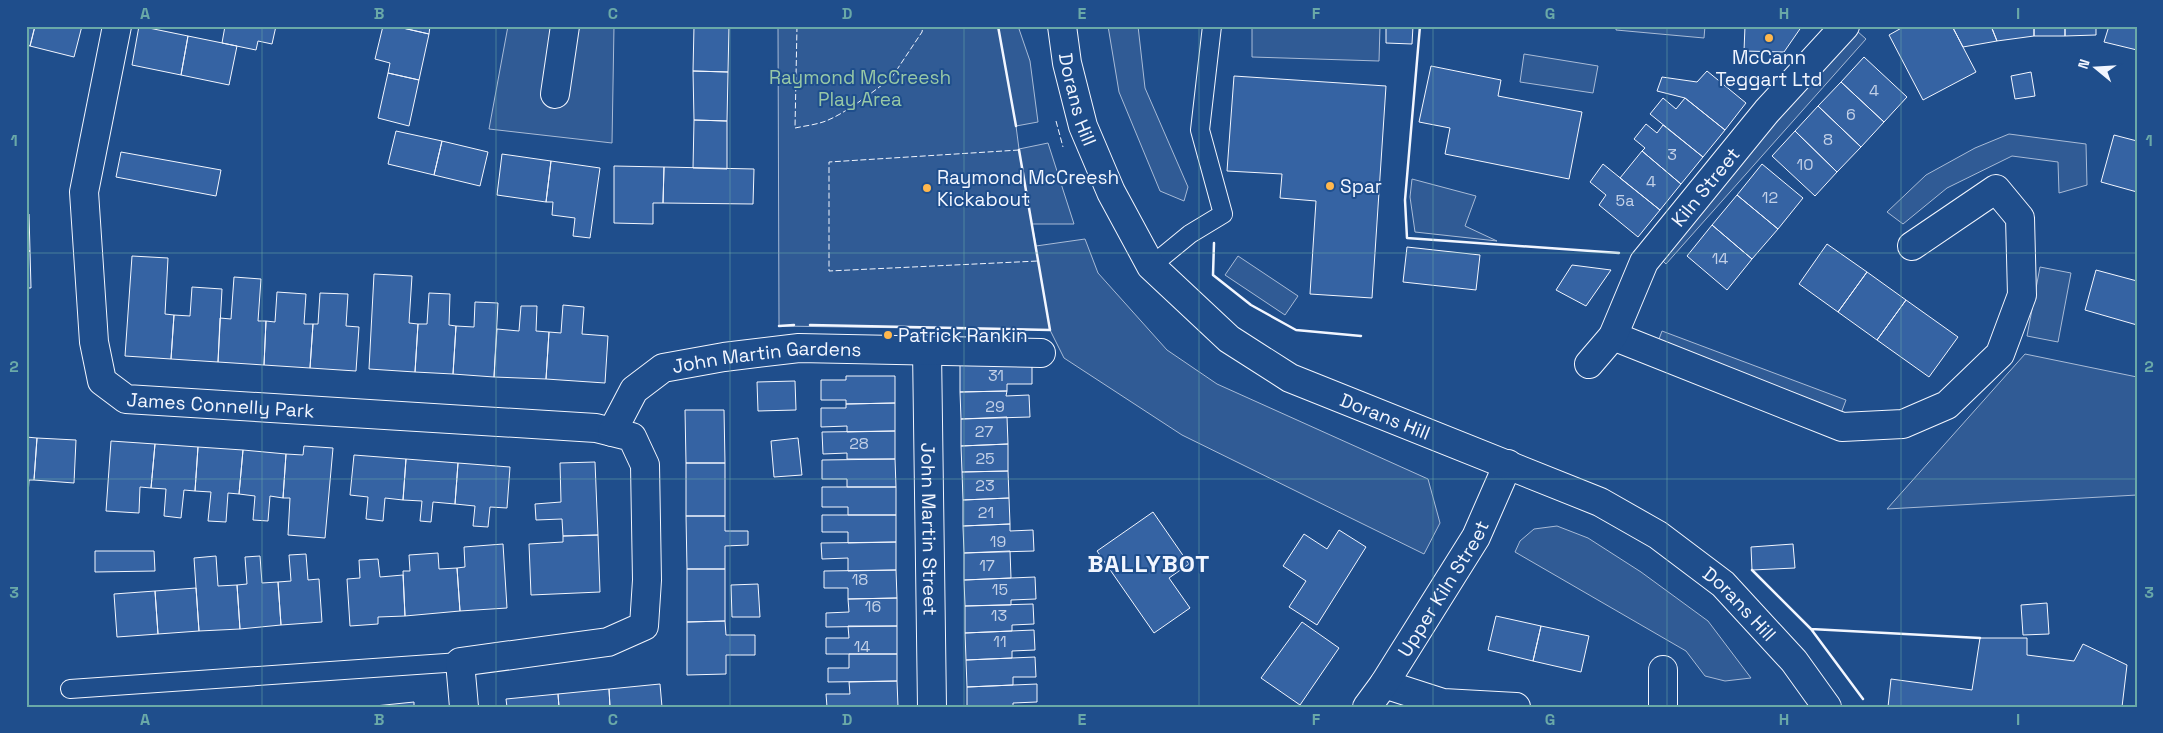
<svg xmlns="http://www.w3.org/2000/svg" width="2163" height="733" font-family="'Space Grotesk',sans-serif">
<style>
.built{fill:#305b95;stroke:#a8bbd7}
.building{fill:#3563a3;stroke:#f2f6ff}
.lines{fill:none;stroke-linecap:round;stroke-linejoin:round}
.lane-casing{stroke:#f2f6ff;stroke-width:20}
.street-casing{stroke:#f2f6ff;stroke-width:30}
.secondary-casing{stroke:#f2f6ff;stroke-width:30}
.lane{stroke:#1f4e8c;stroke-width:18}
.street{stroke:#1f4e8c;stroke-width:28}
.secondary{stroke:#1f4e8c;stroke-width:28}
.fence{stroke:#f2f6ff;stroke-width:1;stroke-dasharray:6 2.5;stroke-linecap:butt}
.wall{stroke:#f2f6ff;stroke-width:2.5}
.grid{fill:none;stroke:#6aa9a8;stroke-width:1;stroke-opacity:0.55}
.poi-dot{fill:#ffb74d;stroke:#1f4e8c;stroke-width:2}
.labels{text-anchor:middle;stroke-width:4;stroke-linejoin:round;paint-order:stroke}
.number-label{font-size:16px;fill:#c3d1e8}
.poi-label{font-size:19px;fill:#f2f6ff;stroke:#1f4e8c;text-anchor:start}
.park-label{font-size:19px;fill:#97c8a6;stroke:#1f4e8c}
.street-label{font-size:19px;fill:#f2f6ff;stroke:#1f4e8c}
.district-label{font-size:24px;font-weight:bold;letter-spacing:1px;fill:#f2f6ff;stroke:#1f4e8c}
.neatline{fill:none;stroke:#6aa9a8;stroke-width:2}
.grid-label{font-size:16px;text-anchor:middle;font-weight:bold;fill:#6aa9a8}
</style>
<rect width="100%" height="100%" fill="#1f4e8c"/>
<!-- built -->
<path class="built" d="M508,26h106l-2,117 -123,-14z
M778,26h240l12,35 8,61 -22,4 3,23 29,-6 26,81h-42l4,22 49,-7 13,34 69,77 50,34 211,95 12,44 -16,31 -242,-119 -118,-77 -14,-28 -271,-4z
M1108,26h30l7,62 43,99 -4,14 -24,-10 -41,-99z
M1252,26h128l-1,35 -127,-4z
M1616,26h89l-1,12 -88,-8z
M1857,31l9,8 -200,225 -8,-8z
M1524,54l74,12 -5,27 -73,-11z
M2009,134l77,10 1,41 -28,8 -1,-31 -46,-6 -65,32 -44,36 -16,-12 39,-37 49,-27z
M1412,179l64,17 -11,30 32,15 -82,-9 -5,-35z
M1238,256l60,40 -13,19 -60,-40z
M2040,267l31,6 -13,69 -31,-6z
M1662,331l184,69 -6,16 -184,-69z
M2025,354l112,23v118l-250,14z
M1557,526l31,12 53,34 67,49 43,57 -26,3 -20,-5 -19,-25 -171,-99 5,-11 14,-12z"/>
<!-- building -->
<path class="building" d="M26,26h9l-5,20 -4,-1z
M35,26h47l-8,31 -44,-11z
M139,26l49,10 -7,39 -49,-10z
M225,26h51l-4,18 -14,-3 -2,9 -34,-7z
M383,26h11l35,8 -10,46 -31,-7 2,-10 -15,-4z
M394,26h36l-1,8z
M694,26h35l-1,46 -35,-1z
M1386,26h27l-1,18 -26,-1z
M1745,26h57l-18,26 -40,-1z
M1905,26h47l24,46 -53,28 -34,-65z
M1952,26h39l6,15 -34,6z
M1991,26h43v10l-37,5z
M2034,26h31v10h-31z
M2065,26h31v9l-31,1z
M2109,26h28v24l-33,-8z
M188,36l49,10 -8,39 -48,-10z
M1864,57l43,40 -23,25 -43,-40z
M1431,66l70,14 -3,16 84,16 -13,67 -124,-25 5,-26 -31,-6z
M693,71l35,1 -1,49 -33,-1z
M1707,71l39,32 -21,27 -40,-32 -28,-7 5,-14 35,5z
M2031,72l4,24 -20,3 -4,-23z
M388,73l31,7 -10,46 -31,-8z
M1234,76l152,10 -14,212 -62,-4 6,-93 -36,-3 2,-24 -55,-3z
M1841,82l43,40 -23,25 -43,-41z
M1663,98l13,11 9,-11 40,32 -22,27 -53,-43z
M1818,106l43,41 -24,25 -42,-41z
M694,120l33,1v48l-34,-1z
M1646,124l11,9 6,-8 40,32 -22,27 -39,-33 3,-3 -11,-9z
M396,131l46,10 -8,34 -46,-11z
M1795,131l42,41 -22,24 -43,-40z
M2114,135l23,6v51l-36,-10z
M442,141l46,11 -8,34 -46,-11z
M1642,151l39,33 -21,26 -40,-32z
M121,152l100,18 -5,26 -100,-19z
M502,154l49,7 -5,41 -49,-7z
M551,161l49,7 -10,70 -17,-2 2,-18 -23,-3 1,-13h-7z
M1603,164l57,46 -22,27 -39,-32 7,-10 -16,-13z
M1762,164l41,34 -25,31 -41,-34z
M614,166l50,1 -1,36h-10v21l-39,-1z
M664,167l90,2 -1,35 -90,-1z
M1737,195l41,34 -26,30 -40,-34z
M26,214h3l1,37h-4z
M1712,225l40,34 -25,31 -40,-34z
M1827,244l40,28 -29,40 -39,-28z
M1407,247l73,8 -4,35 -73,-8z
M26,251h4l1,37h-5z
M132,256l36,2 -3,56 9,1 -3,44 -46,-3z
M1572,265l39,5 -25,36 -30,-16z
M2096,270l41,11v44l-52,-15z
M1867,272l39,28 -29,40 -39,-28z
M374,274l38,2 -3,47 9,1 -3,48 -46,-3z
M234,277l27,2 -3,42h8l-2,44 -46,-3 2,-44 11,1z
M192,287l30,2 -4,73 -47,-3 3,-44 16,1z
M277,292l29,2 -2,30h9l-3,44 -46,-3 2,-44 9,1z
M320,293l28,1 -2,32 13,1 -3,44 -46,-3 3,-44h5z
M429,293l21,1 -1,31 7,1 -3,48 -38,-2 3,-48h9z
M1906,300l52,37 -29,40 -52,-37z
M475,302l23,1 -4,74 -41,-3 3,-48 18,1z
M563,305l21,2 -2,27 26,2 -3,47 -59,-4 3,-47 12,1z
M521,306h16l-1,25 13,1 -3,47 -52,-2 3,-48 22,2z
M1032,363v21h-25v7l-47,1v-27z
M846,376h49v27l-49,1v-4h-25v-20h25z
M795,381l1,29 -38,1 -1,-29z
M1007,391l-1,5 23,-1 1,22 -69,2 -1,-27z
M895,403v28l-48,1v-6l-26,1v-19h25v-4z
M685,410h39l1,53h-39z
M1007,417l1,27 -47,2v-27z
M895,431v28h-48v-6l-24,1 -1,-22z
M26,437l11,1 -3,42h-5l-2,30z
M37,438l39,2 -2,43 -40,-3z
M798,438l4,37 -28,2 -3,-36z
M111,441l44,3 -4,44 -11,-1 -1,26 -33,-2z
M155,444l43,3 -3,44 -11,-1 -3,28 -17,-2 2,-27 -15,-1z
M1008,444v27l-46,1 -1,-26z
M304,446l29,2 -8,90 -37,-3 2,-37h-7l3,-44 17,1z
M198,447l45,3 -4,44 -11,-1 -2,29 -18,-1 3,-29 -16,-1z
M243,450l43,4 -3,44 -13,-2 -2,25 -15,-1 2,-24 -16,-2z
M354,455l52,4 -3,41 -18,-2 -2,23 -17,-2 2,-22 -18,-2z
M406,459l52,4 -3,41 -22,-2 -2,20 -11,-1 2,-20 -19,-1z
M895,459l1,28h-49v-8h-25v-19z
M595,462l3,73 -35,1 -1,-17 -26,1 -1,-16 26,-2 -1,-39z
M458,463l52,4 -3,41 -17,-1 -2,20 -15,-1 2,-20 -20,-2z
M686,463h39v53h-39z
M1008,471l1,27 -46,2 -1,-28z
M822,487h74v28h-48v-8h-26z
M1009,498l1,26 -47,2v-26z
M1153,512l36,52 -20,14 21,30 -36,25 -57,-82z
M822,515h74v27l-48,1v-11h-26z
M686,516h39v15h23v14l-23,1v23h-38z
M1010,524v7l23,-1 1,21 -70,2 -1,-27z
M1339,530l27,17 -49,78 -28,-18 17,-26 -23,-15 21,-32 23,15z
M598,535l2,57 -69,3 -2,-51 34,-2v-6z
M896,542v28l-48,1v-13l-26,1 -1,-16z
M503,544l4,64 -47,3 -3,-43 8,-1 -1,-20z
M1793,544l2,24 -43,2 -1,-23z
M95,551h59l1,20 -60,1z
M1010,551l1,27 -47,2v-27z
M438,553l1,16 18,-1 3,43 -55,5 -2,-45h7l-1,-16z
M306,554l2,26 11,-1 3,43 -41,3 -3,-43 13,-1 -2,-26z
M216,556l2,30 19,-1 3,44 -41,2 -5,-73z
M260,556l2,27 16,-1 3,43 -41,4 -3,-44 10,-1 -2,-27z
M378,559l2,18 23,-2 2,41 -27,1v7l-28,2 -3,-47 13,-1 -1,-18z
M687,569h38v52l-38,1z
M896,570l1,28 -49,1v-11h-24v-17z
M1035,577l1,22 -25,1v5l-46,1 -1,-26z
M758,584l2,33h-28l-1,-32z
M196,588l3,43 -41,3 -3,-43z
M155,591l3,43 -41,3 -3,-43z
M897,598v28l-71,1v-14l23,-1 -1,-13z
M2047,603l2,31 -26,1 -2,-30z
M1033,604l1,20 -22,1v6l-47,2v-27z
M1496,616l45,10 -8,35 -45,-11z
M725,621l1,14h29v20h-29v19l-39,1v-53z
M1302,622l37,26 -39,57 -39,-27z
M848,626h49v28h-71v-16h23z
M1541,626l48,10 -8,36 -48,-11z
M1034,630l1,20 -23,1v7l-46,2 -1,-27z
M1980,638h47v17l47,6 9,-17 44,21 -5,42h-234l3,-28 81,11z
M849,654h48v27l-69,1v-14h21z
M1035,657l1,20h-23v8l-46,2 -1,-27z
M897,681l1,26h-71l-1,-13h24l-1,-12z
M660,684l2,23h-52l-1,-18z
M1037,684v18l-24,1v4h-46v-20z
M609,689l1,18h-51l-1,-13z
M558,694l1,13h-52l-1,-8z
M414,702v5h-49z"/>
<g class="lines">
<defs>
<path id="lane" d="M1151,266l39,-32 33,-20 -23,-84 12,-104
M70,689l390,-27"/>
<g id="street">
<path id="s1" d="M117,26l-33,166 10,150 8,39 24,18 470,29 16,4"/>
<path d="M555,94l10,-68"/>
<path d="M1613,336l229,91 61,-3 44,-19 53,-51 22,-59 -2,-77 -24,-29 -84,57"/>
<path id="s2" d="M927,350l5,357"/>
<path id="s3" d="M1589,364l24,-28 31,-74 123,-151 78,-85"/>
<path d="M1663,670v37"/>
<path d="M1384,684l59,19 73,4"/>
<path id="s4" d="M464,707l-4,-45 148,-20 36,-16 3,-46 -2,-115 -13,-28 -20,-5 22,-42 29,-22 61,-11 75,-9 242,5"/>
<path id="s5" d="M1367,707l17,-23 92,-147 32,-73"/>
</g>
<g id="secondary">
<path id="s6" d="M1062,26l5,37 16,63 28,66 40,74 78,73 61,39 310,124 58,33 65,49 71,77 33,46"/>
</g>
</defs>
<!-- lane casing -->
<use href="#lane" class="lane-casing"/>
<!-- street casing -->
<use href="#street" class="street-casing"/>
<!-- secondary casing -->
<use href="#secondary" class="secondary-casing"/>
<!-- lane -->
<use href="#lane" class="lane"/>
<!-- street -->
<use href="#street" class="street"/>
<!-- secondary -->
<use href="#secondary" class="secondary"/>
<!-- fence -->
<path class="fence" d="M797,26l-2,102c9,-2 19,-3 28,-6 19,-6 53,-32 69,-45l30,-45 1,-6
M1056,121l7,26
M1019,150l-190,12v109l209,-10"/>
<!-- wall -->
<path class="wall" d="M998,26l18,100
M1420,26l-15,174 2,38 212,15
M1214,243l-1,32 38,30 45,25 65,6
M810,325l240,5 -31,-180
M779,326l15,-1
M1752,570l59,59 52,70
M1811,629l169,9"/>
</g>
<!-- grid -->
<path class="grid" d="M262,26v681M496,26v681M730,26v681M964,26v681M1199,26v681M1433,26v681M1667,26v681M1901,26v681M26,253h2111M26,479h2111"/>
<!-- markers -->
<g class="poi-dot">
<circle cx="1769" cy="38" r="5"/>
<circle cx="1330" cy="186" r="5"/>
<circle cx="927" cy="188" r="5"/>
<circle cx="888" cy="335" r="5"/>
</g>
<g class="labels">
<!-- number labels -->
<g class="number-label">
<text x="1874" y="96">4</text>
<text x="1851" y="120">6</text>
<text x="1828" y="145">8</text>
<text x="1672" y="160">3</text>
<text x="1805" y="170">10</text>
<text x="1651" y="187">4</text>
<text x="1770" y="203">12</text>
<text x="1625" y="206">5a</text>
<text x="1720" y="264">14</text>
<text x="996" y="381">31</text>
<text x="995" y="412">29</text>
<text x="984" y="437">27</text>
<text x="859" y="449">28</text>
<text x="985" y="464">25</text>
<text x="985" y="491">23</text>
<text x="986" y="518">21</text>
<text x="998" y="547">19</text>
<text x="987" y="571">17</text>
<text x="860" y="585">18</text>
<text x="1000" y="595">15</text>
<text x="873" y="612">16</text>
<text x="999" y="621">13</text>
<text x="1000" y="647">11</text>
<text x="862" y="652">14</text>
</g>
<!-- poi labels -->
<g class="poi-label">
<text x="1769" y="64" text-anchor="middle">McCann<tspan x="1769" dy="22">Teggart Ltd</tspan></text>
<text x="937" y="184">Raymond McCreesh<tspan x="937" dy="22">Kickabout</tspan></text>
<text x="1340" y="193">Spar</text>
<text x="898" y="342">Patrick Rankin</text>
</g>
<!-- park labels -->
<g class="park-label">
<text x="860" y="84">Raymond McCreesh<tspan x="860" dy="22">Play Area</tspan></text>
</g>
<!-- street labels -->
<g class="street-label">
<text dy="7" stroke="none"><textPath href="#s6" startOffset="75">Dorans Hill</textPath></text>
<text dy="7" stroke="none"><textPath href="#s3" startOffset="214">Kiln Street</textPath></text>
<text dy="7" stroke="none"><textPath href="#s4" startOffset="635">John Martin Gardens</textPath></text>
<text dy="7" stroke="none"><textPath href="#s1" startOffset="484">James Connelly Park</textPath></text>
<text dy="7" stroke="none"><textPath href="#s6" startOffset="540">Dorans Hill</textPath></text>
<text dy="7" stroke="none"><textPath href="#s2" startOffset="179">John Martin Street</textPath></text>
<text dy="7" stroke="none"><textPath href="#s5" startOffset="141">Upper Kiln Street</textPath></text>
<text dy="7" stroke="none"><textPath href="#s6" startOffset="945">Dorans Hill</textPath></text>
</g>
<!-- district labels -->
<g class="district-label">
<text x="1149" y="572">BALLYBOT</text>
</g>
</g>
<!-- border -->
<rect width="2163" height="733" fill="none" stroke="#1f4e8c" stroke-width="55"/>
<!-- north arrow -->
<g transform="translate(2096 68) rotate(288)" stroke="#1f4e8c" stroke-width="4" paint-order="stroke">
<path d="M0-4L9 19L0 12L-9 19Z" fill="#f2f6ff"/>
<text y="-8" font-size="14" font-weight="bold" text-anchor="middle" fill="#f2f6ff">N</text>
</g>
<rect x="28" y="28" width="2108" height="678" class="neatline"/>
<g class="grid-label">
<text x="145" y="19">A</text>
<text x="379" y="19">B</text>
<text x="613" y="19">C</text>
<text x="847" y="19">D</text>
<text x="1082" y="19">E</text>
<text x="1316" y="19">F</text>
<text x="1550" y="19">G</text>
<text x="1784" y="19">H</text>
<text x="2018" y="19">I</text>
<text x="14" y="146">1</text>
<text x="2149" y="146">1</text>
<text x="14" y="372">2</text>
<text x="2149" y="372">2</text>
<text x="14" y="598">3</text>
<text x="2149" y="598">3</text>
<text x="145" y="725">A</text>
<text x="379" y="725">B</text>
<text x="613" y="725">C</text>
<text x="847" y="725">D</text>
<text x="1082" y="725">E</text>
<text x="1316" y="725">F</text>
<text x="1550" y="725">G</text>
<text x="1784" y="725">H</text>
<text x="2018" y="725">I</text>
</g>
</svg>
